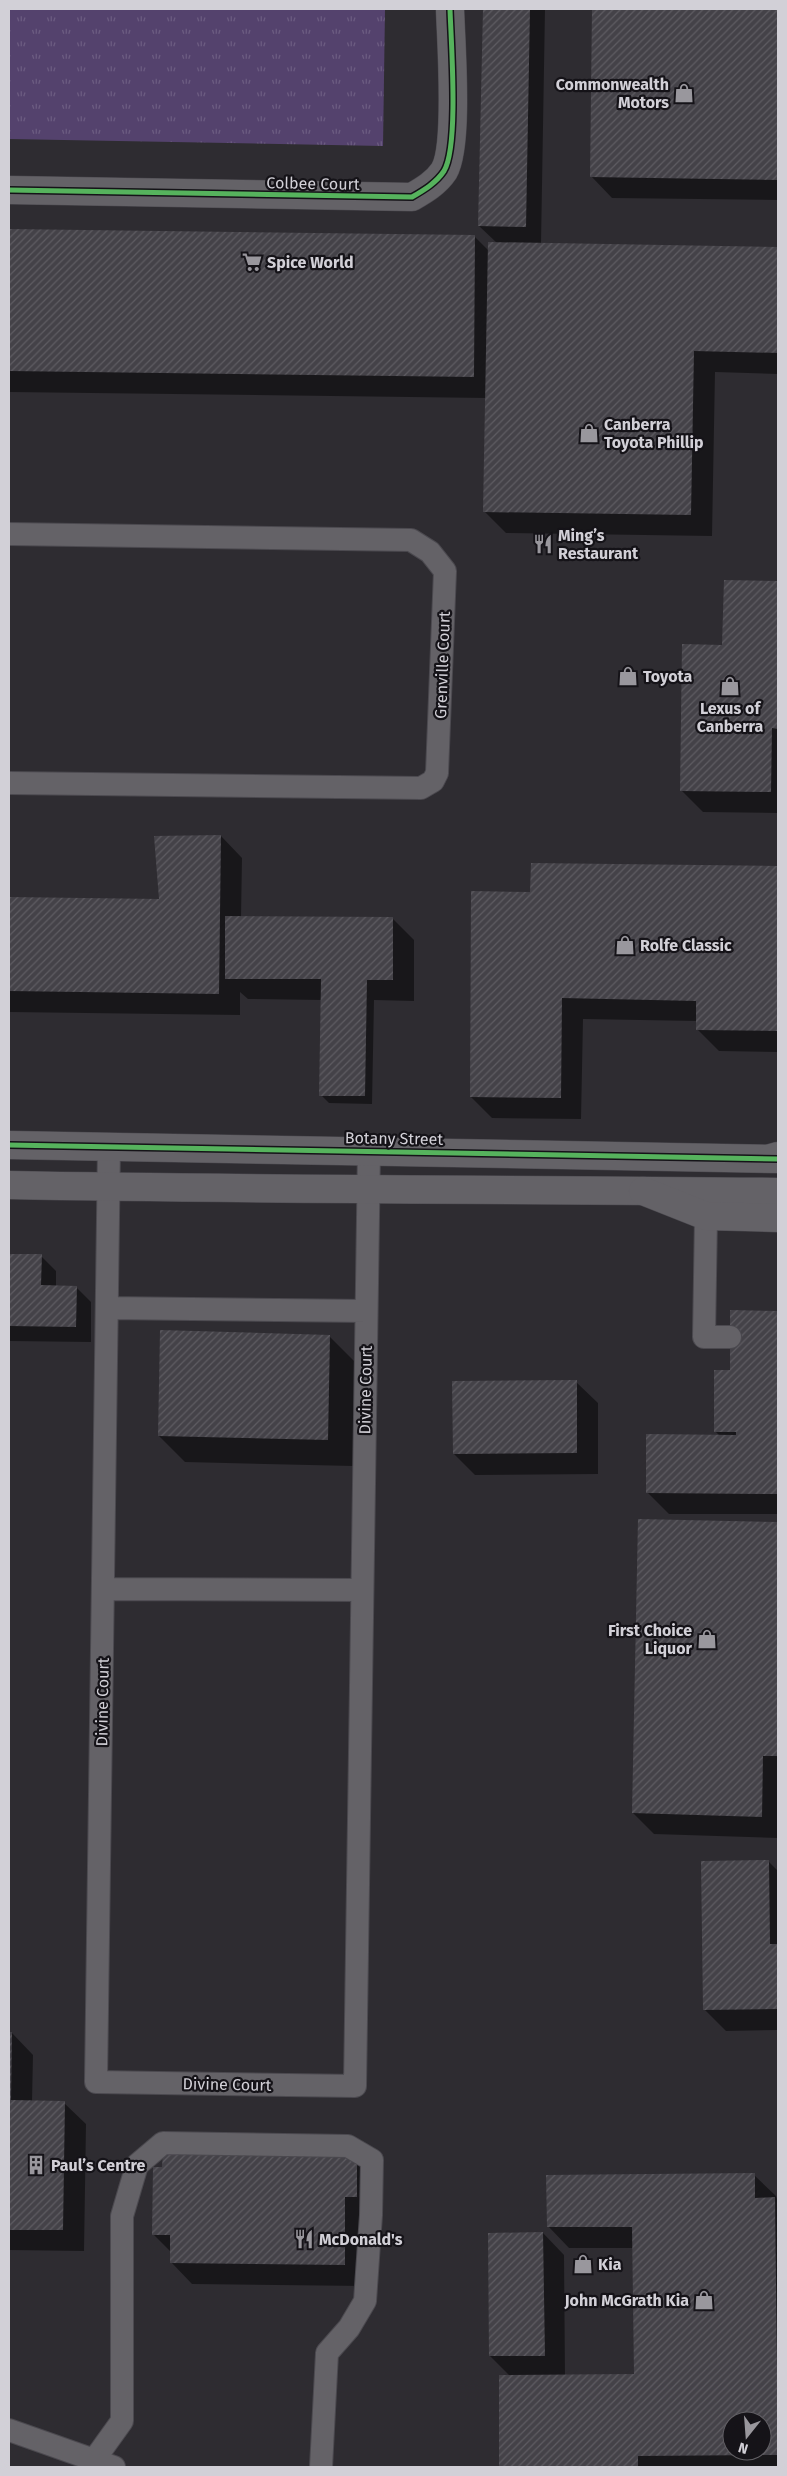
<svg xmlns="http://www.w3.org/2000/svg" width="787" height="2476" font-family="'Fira Sans',sans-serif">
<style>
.grass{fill:url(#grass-tufts)}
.shadow{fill:#0007;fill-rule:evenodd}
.building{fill:url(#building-hatch);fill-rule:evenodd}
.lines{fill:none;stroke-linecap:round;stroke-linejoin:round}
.service-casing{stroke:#4b494f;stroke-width:24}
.minor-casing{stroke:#4b494f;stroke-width:29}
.secondary-casing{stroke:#4b494f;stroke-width:29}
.service{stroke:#646267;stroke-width:22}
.minor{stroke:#646267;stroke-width:28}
.secondary{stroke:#646267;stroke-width:28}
.cycleway-casing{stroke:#151318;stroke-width:8}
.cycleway{stroke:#56b35d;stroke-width:5}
.labels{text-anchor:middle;stroke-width:4.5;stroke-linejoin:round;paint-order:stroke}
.poi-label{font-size:16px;font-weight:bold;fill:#d2d0d7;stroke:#151318;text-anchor:start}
.street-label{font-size:16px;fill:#d2d0d7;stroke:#151318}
</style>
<defs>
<pattern id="grass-tufts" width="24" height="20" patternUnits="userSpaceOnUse" patternTransform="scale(1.25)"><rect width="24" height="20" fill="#54426d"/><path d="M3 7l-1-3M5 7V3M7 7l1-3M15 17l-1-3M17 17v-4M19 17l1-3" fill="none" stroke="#6c5c81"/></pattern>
<pattern id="building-hatch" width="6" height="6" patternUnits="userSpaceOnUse" patternTransform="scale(1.25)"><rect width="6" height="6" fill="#444248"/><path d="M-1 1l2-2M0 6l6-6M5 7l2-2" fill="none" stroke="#5e5c62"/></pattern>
</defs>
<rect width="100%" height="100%" fill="#2e2c31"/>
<!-- grass -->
<path class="grass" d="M9,9h376l-2,137 -374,-7z"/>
<!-- shadow -->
<path class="shadow" d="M484,9h61l-4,235 237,5v125l-63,-2 -3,164 -206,-3 -21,-21 2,-114 -478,-6v-161l465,5 15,15 8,-8 -18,-17z
M593,9h185v191l-166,-2 -21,-22z
M725,581l53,1v231l-75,-1 -22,-22 43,-144z
M221,836l21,22 -1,60 152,1 21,21v61l-40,-1 -2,104 -43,-1 -8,-8 1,-95 -74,-1 -8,-7v23l-231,-3v-114l151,2z
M532,865l246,2v185l-59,-1 -22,-22v-8l-114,-2 -2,100 -89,-1 -21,-21 60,-204z
M9,1255l32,1 15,15v15l20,1 15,15v40l-82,-1z
M731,1312h47v202h-109l-22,-22 73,-56 -5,-5 16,-60z
M329,1336l26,26 -2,104 -168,-4 -26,-26z
M576,1382l22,21v71l-123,1 -21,-21z
M639,1520l139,4v314l-124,-4 -21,-21z
M769,1862l9,9v159l-52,1 -22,-22z
M9,2033h3l21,22 -1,47 32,1 22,21 -2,127 -75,-1z
M357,2155l21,22 -13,109 -173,-2 -21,-22v-10l-18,-18z
M754,2175l22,21 2,6v265h-277l-1,-91h10l-20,-20 53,-123 21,22 1,121 70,-1 -1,-127h-65l-21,-22zM732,2421h30v30h-30z"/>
<!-- building -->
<path class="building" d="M483,9h47l-4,218 -48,-1z
M592,9h186v171l-188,-3z
M9,229l466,6 -1,142 -465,-6z
M488,242l290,5v106l-84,-2 -3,164 -208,-3z
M724,580l54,1v148l-6,-1 -1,64 -91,-1 2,-147 40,1z
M221,835l-2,159 -210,-3v-94l150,2 -5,-63z
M531,863l247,3v165l-82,-1v-29l-134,-3 -1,100 -91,-1 1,-206 59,1z
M225,916l168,1v63h-26l-2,116h-46l2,-117h-96z
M9,1254h33l-1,31 36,1 -1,41 -67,-1z
M730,1310l48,1v183l-132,-1v-59l90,1v-3h-22v-62h16z
M160,1330l170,5 -2,105 -170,-4z
M577,1380v73l-124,1 -1,-73z
M638,1519l140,3v234h-15l-1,61 -130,-4z
M769,1860l1,84h8v65l-75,1 -2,-149z
M9,2032h3l-1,68 54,1 -2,129h-54z
M163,2151l194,3v43h-12v68l-175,-2v-28h-18l1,-68h9z
M755,2173v25l20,-1 3,258 -140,1v11h-139v-92l135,-1 -2,-147h-85l-1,-52zM732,2421h30v30h-30z
M543,2232l2,124h-56l-1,-123z"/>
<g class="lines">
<defs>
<path id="service" d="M9,534l402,6 19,12 15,19 -8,202 -4,8 -12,7 -412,-5
M109,1146l-13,936 259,4 14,-936
M706,1216l-2,121h26
M107,1308l259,3
M103,1589l259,1
M9,2430l105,37
M94,2460l28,-39v-205l15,-51 26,-22 185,3 24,14 -1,55 -6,86 -16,27 -22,25 -6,114"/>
<path id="minor" d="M9,190l403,7c12,-7 24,-14 32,-26 15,-25 7,-129 6,-162
M9,1145l769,14
M9,1185c256,5 513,4 769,7"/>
<path id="secondary" d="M771,1158l7,-2
M643,1191l63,25 72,2"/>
</defs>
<!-- service casing -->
<use href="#service" class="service-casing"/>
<!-- minor casing -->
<use href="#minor" class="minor-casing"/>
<!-- secondary casing -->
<use href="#secondary" class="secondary-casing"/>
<!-- service -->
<use href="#service" class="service"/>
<!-- minor -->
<use href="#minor" class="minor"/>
<!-- secondary -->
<use href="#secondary" class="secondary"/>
<defs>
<path id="cycleway" d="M9,190l403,7c12,-7 24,-14 32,-26 15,-25 7,-129 6,-162
M9,1145l769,14"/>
</defs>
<!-- cycleway casing -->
<use href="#cycleway" class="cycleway-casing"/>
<!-- cycleway -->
<use href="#cycleway" class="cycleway"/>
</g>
<!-- icons -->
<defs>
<symbol id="shop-bare" viewBox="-9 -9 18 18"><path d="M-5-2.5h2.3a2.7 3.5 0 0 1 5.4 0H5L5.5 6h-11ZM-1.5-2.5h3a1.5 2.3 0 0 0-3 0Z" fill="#99979d" stroke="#151318" stroke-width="2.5" paint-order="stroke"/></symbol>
<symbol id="supermarket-bare" viewBox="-9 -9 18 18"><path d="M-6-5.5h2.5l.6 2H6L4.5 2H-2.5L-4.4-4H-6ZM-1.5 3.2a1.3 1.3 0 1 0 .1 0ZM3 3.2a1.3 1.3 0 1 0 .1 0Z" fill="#99979d" stroke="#151318" stroke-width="2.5" paint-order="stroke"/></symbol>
<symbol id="restaurant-bare" viewBox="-9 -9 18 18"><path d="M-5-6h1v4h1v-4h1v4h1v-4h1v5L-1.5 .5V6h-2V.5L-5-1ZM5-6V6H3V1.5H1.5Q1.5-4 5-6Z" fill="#99979d" stroke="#151318" stroke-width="2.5" paint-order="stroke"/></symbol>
<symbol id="building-bare" viewBox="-9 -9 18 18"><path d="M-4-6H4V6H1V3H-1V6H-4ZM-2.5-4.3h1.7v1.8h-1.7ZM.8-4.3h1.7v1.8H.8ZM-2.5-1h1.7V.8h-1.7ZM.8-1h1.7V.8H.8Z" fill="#99979d" stroke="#151318" stroke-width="2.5" paint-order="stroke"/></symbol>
</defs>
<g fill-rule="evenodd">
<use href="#shop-bare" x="670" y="79" width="28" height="28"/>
<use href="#supermarket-bare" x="238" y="248" width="28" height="28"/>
<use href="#shop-bare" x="575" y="419" width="28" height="28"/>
<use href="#restaurant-bare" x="529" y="530" width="28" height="28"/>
<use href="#shop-bare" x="614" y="662" width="28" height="28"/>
<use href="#shop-bare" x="716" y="672" width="28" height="28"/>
<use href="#shop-bare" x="611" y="931" width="28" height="28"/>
<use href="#shop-bare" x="693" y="1625" width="28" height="28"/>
<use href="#building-bare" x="22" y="2151" width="28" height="28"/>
<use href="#restaurant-bare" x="290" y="2225" width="28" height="28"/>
<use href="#shop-bare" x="569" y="2250" width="28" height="28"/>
<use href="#shop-bare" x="690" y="2286" width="28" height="28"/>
</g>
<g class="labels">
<!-- poi labels -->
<g class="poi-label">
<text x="669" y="90" text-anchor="end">Commonwealth<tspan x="669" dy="18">Motors</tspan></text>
<text x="267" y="268">Spice World</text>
<text x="604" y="430">Canberra<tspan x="604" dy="18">Toyota Phillip</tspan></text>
<text x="558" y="541">Ming’s<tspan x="558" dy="18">Restaurant</tspan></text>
<text x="643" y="682">Toyota</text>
<text x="730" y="714" text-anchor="middle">Lexus of<tspan x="730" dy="18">Canberra</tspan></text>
<text x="640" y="951">Rolfe Classic</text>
<text x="692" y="1636" text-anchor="end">First Choice<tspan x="692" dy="18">Liquor</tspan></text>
<text x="51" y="2171">Paul’s Centre</text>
<text x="319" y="2245">McDonald's</text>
<text x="598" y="2270">Kia</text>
<text x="689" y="2306" text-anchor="end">John McGrath Kia</text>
</g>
<!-- street labels -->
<g class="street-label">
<text transform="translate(313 183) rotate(1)" y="6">Colbee Court</text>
<text transform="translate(442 665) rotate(-88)" y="6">Grenville Court</text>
<text transform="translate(394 1138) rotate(1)" y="6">Botany Street</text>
<text transform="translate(365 1390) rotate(-89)" y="6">Divine Court</text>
<text transform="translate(102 1702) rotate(-89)" y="6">Divine Court</text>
<text transform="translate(227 2084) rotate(1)" y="6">Divine Court</text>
</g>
</g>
<!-- border -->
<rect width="787" height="2476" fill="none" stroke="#d2d0d7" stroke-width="20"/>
<!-- north arrow -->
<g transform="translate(747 2436) rotate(197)"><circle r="24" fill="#151318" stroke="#615f64"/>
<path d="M0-4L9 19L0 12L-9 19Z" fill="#99979d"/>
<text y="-8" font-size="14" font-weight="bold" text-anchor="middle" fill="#d2d0d7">N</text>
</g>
</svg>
